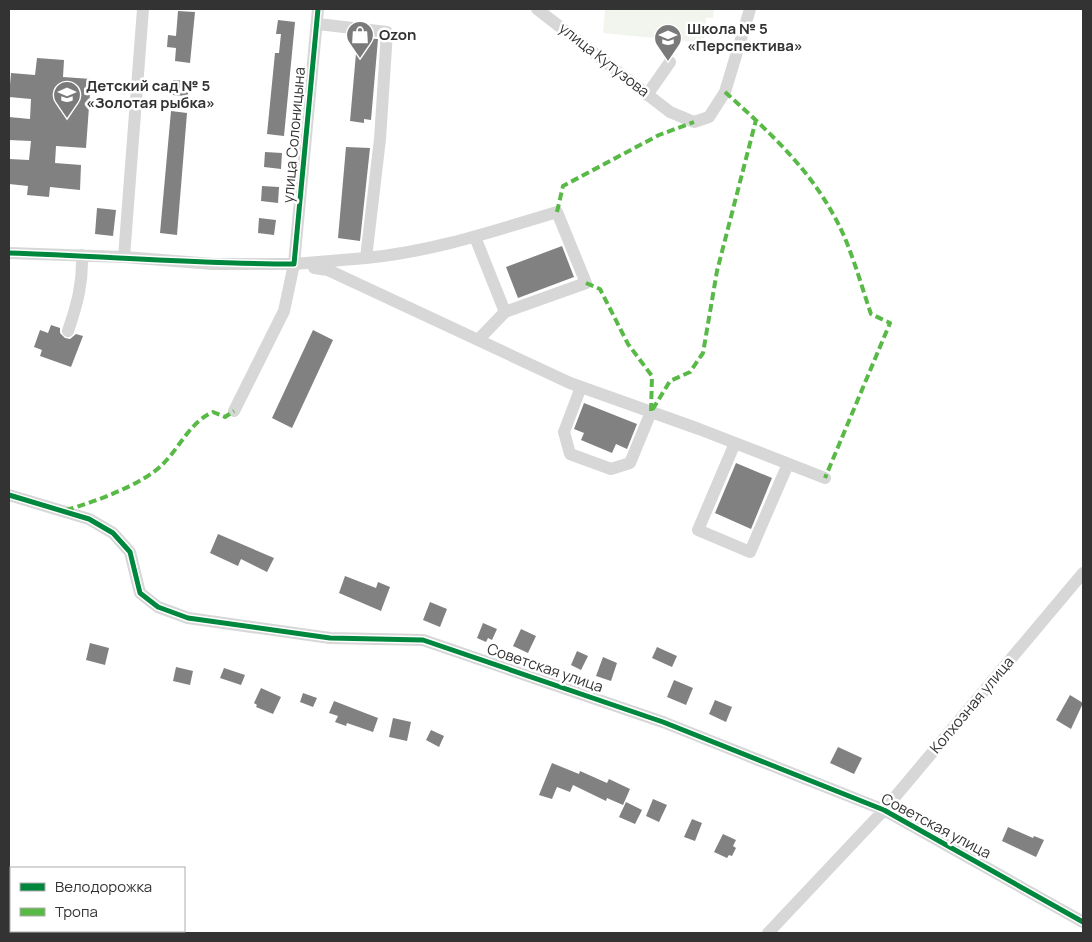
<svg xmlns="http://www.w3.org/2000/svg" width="1092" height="942" font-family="Manrope,sans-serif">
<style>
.green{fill:#f1f5ed}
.building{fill:#818181}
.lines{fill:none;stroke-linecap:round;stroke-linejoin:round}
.minor{stroke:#d7d7d7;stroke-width:12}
.quiet{stroke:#58b947;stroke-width:4;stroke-dasharray:8 4;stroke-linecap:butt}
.cycleway-casing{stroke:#fff;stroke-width:8}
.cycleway{stroke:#00873e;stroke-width:5}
.labels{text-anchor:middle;stroke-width:5;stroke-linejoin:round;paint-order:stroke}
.poi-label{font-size:15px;font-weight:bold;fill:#333;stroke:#fff;text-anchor:start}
.street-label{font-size:15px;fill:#333;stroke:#fff}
</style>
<rect width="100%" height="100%" fill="#fff"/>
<!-- green -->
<path class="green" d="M605,9h109l-1,9h-7l-2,25 -101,-10z"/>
<!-- building -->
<path class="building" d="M178,11l17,1 -5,51 -15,-2 1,-13 -9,-1 1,-12 8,1z
M278,20l17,2 -11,114 -17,-2 8,-81h4l2,-19h-5z
M364,38l14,1 -7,81 -7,-1v4l-14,-2 7,-79 7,1z
M37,58l27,2 -1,17 28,2 -5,69 -30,-2 -1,17 26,2 -1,25 -30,-3 -1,10 -22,-2 1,-9 -19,-2v-25l20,1 2,-19 -22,-1v-23l21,2 1,-20 -22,-2 2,-24 24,2z
M173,80l16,1 -1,15 -16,-1z
M171,111l16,2 -10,122 -17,-2z
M346,147l24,1 -10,93 -22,-3z
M265,152l17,1 -1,16 -17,-2z
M262,186l17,1 -1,16 -17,-2z
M97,208l19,2 -3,26 -18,-2z
M259,218l17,2 -2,15 -16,-2z
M562,246l12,31 -56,21 -12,-31z
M51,325l9,3v5l5,5 5,1 6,-5 7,2 -12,31 -31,-11 2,-6 -8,-3 6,-17 8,3z
M313,330l20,10 -41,88 -20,-10z
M584,403l53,21 -10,25 -11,-5 -4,9 -31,-13 3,-7 -10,-4z
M736,463l36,15 -21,51 -36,-16z
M218,534l56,24 -7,14 -26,-13 -3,7 -28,-13z
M345,576l31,12 2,-6 12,5 -9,24 -42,-18z
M430,602l17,7 -7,18 -17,-7z
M483,623l14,6 -5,11 -4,-2 -2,4 -9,-4z
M521,629l15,7 -8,17 -15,-7z
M90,643l19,5 -4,17 -19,-5z
M657,647l20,9 -5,11 -20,-9z
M577,651l11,5 -7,14 -10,-5z
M603,657l14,6 -6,18 -15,-5z
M176,667l17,4 -3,14 -17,-4z
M224,668l21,7 -4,10 -21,-7z
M674,680l19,8 -7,17 -19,-8z
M261,688l20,9 -8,17 -17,-7 1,-2 -3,-2z
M303,693l14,5 -4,9 -13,-5z
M1070,695l13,8 -12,26 -15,-9z
M715,700l17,7 -6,15 -17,-8z
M334,701l44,17 -5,14 -26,-9 -1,3 -11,-4 3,-6 -9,-3z
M393,718l18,4 -4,19 -18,-4z
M431,730l13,6 -5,11 -13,-7z
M838,747l24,11 -8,16 -24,-11z
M552,763l27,11 1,-3 27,12 2,-4 21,10 -7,16 -16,-7 -1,3 -33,-16 -3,7 -13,-5 -5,12 -13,-4z
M653,799l14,6 -8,17 -13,-6z
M626,802l16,8 -7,14 -16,-7z
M692,819l10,4 -7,18 -11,-4z
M1008,827l25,11 1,-2 10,4 -8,17 -34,-16z
M723,834l13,6 -3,6 3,2 -4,8 -3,-1 -2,3 -13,-6z"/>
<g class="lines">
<!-- minor -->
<path class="minor" d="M537,9l133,103 24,10 15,-5 16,-25 25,-83
M647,95l23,-33
M9,253l115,4 89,7h81l72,-6 14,-119 7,-107 -69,-8
M124,257l19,-248
M366,258c65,-6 128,-27 191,-46l29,71 -81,29 -30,-75
M314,268l14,2 242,113 129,46 126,49
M68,331c9,-26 15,-48 14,-76
M478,340l27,-28
M581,387l-17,45 6,22 41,15 19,-6 21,-51
M234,411l50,-100 10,-47 24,-255
M735,443l-37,87 52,22 38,-88
M9,495l80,24 24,14 17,19 10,41 18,14 30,11 142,20 93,2 240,82 221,88 199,112
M768,933l116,-123 199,-237"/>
<!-- quiet -->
<path class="quiet" d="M725,92c41,37 81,73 108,122 17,29 27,68 38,100l19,9 -65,155
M557,212l6,-26 96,-51 35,-13
M586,283l14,6 28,55 24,32 -1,36 19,-31 20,-9 13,-19 14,-82 39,-151
M66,510c26,-7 78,-26 97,-46 17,-17 27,-42 50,-52l12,5 9,-6"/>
<defs>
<path id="cycleway" d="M9,253c95,3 190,11 285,11l24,-255
M9,495l80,24 24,14 17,19 10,41 18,14 30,11 142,20 93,2 240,82 221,88 199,112"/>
</defs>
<!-- cycleway casing -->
<use href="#cycleway" class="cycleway-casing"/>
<!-- cycleway -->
<use href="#cycleway" class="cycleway"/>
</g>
<!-- icons -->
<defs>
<symbol id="shop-pin" viewBox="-11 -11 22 30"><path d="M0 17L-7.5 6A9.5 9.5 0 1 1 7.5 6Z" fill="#7a7a7a" stroke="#fff"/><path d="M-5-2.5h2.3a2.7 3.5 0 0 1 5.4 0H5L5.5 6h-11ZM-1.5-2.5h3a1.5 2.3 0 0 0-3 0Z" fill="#fff"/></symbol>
<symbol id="school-pin" viewBox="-11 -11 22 30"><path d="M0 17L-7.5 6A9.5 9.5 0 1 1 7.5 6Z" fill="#7a7a7a" stroke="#fff"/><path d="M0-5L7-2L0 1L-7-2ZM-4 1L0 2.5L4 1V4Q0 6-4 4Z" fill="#fff"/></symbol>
</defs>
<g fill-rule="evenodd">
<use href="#shop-pin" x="344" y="19" width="32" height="43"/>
<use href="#school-pin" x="652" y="22" width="32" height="43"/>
<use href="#school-pin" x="51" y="79" width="32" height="43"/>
</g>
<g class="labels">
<!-- poi labels -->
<g class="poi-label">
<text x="687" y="34">Школа № 5<tspan x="687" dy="17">«Перспектива»</tspan></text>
<text x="379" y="40">Ozon</text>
<text x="86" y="91">Детский сад № 5<tspan x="86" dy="17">«Золотая рыбка»</tspan></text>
</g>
<!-- street labels -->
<g class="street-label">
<text transform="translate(604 60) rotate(38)" y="5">улица Кутузова</text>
<text transform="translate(294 135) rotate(-85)" y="5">улица Солоницына</text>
<text transform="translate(545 668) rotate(19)" y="5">Советская улица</text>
<text transform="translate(972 705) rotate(-50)" y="5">Колхозная улица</text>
<text transform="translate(936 826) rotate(28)" y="5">Советская улица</text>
</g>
</g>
<!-- border -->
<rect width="1092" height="942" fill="none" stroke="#333333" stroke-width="20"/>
<!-- legend -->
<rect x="10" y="867" width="175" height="65" fill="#ffffff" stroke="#adadad"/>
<rect x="20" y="883" width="25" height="8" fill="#00873e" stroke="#adadad"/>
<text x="55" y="892" font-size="15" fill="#333333">Велодорожка</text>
<rect x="20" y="908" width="25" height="8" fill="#58b947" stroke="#adadad"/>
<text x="55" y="917" font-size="15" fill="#333333">Тропа</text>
</svg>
